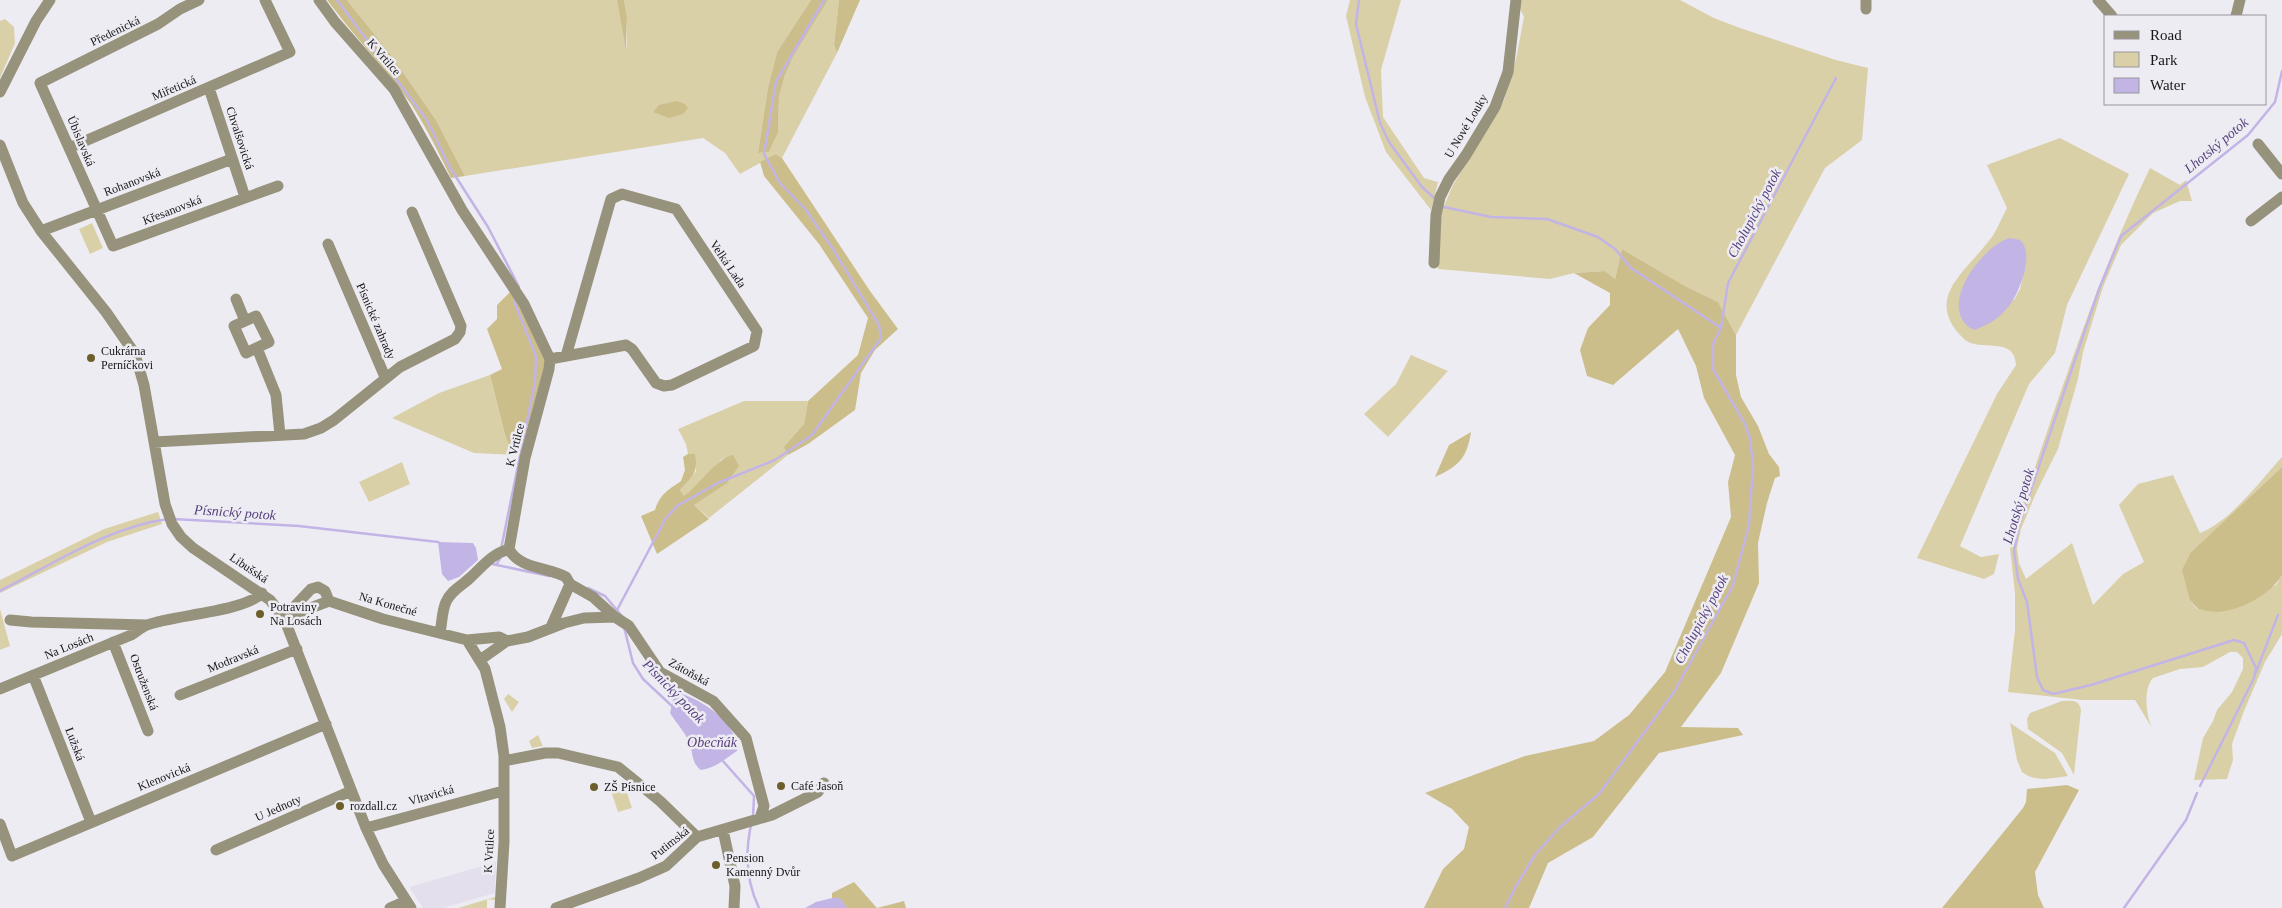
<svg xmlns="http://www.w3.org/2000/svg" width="2282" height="908" font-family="'Times New Roman',serif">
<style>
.built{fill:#e3dfed}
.green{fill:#dad0a8;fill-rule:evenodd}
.forest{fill:#ccbe8a}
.water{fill:#c3b4e6}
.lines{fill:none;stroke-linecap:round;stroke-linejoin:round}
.stream{stroke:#c3b4e6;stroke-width:2.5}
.minor{stroke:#97927c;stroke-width:11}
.poi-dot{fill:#6c5f2c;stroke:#eeecf3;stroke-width:2}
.labels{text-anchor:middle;stroke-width:5;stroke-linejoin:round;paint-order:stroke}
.street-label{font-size:12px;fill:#171618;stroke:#eeecf3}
.poi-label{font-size:12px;fill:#171618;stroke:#eeecf3;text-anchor:start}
.water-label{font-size:14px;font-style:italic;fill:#553f7c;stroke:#eeecf3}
</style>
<rect width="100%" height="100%" fill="#eeecf3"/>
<!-- built -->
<path class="built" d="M496,862l-1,31 -52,15h-20l-14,-21z"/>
<!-- green -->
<path class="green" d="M347,0h270l10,49v-33l-3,-16h187l-34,52 -9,35 -10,66 11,-1 9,-19 1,-36 6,-22 8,-18 35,-57h11l-5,45 3,8 -55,105 -6,-4 -36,20 -15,-21 -22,-15 -238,38 -29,-56 -45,-65z
M1350,0h51l-20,70 2,47 41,61 14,4 -7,28 -45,-58 -21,-55 -19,-81z
M1521,0h159l34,18 26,10 96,32 32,8 -6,72 -37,28 -89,167 -18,-33 -33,-16 -63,-37 -7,30 -10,-8 -31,2 -24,6 -112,-10 3,-56 12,-28 51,-85 12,-41 8,-42 -4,-8z
M5,19l9,8 1,16 -15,35v-57z
M2060,138l69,36 -62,131 -12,48 -26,31 -69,162 21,11 18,-3 -5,20 -10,5 -67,-21 80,-164 19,-29c-1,-30 -36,-12 -52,-26 -41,-39 0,-66 24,-97 8,-9 13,-23 19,-34l-20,-43zM1995,246l31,17 -6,26 -6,11 -42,-30z
M2150,168l30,17 6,-5 6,21h-12l-27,12 -32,32 -18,42 -20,65 -5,27 -20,70 -22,44 -15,36 -4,19 2,15 7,16 46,-36 21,62 30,-31 21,-12 -25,-57 19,-21 35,-9 27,58c32,-13 59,-51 82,-76v10l-91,85 -1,48 7,9 20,3 59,-27 6,-10v59l-17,28 -21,49 -12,33 1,16 -6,19 -33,1 9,-42 10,-17 4,-11 15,-18 11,-23v-11l-6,-6h-7l-27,15 -23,2 -27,9c-10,11 -7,37 -1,50l-17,-28h-53l-74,-8 7,-62v-36l-5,-46 5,-22c42,-121 79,-243 135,-358z
M92,223l11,25 -13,6 -11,-25z
M1411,355l37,16 -60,66 -24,-23 32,-30z
M490,375l15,60 9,20 -40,-2 -82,-35 47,-25z
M744,401h64l-4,23 -19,23 3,8 -79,63 -15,-13 30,-48 -27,29 -13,10 -4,-6 16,-19 -1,-17h-7l-2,-10 -8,-15z
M402,462l8,22 -41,18 -10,-20z
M158,512l4,12 -55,18 -107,51v-13l104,-51z
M0,609l10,37 -10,4z
M508,694l11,8 -7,10 -8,-13z
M2062,701c9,0 17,-2 19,9l-7,65 -12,-22 -34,-24 -1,-10 3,-6z
M2010,723l45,30 13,23c-16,2 -32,7 -46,-4l-5,-12z
M538,735l5,11 -11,2 -3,-7z
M623,780l9,28 -14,4 -9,-27z
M495,897v3l-8,-1v9h-29z"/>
<!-- forest -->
<path class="forest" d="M327,0h20l44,55 45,65 29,56 -14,2c-12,-25 -25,-51 -40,-74 -26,-36 -57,-68 -84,-104z
M617,0h7l3,16 -1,34z
M811,0h17l-35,57 -8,18 -6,22 -1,36 -9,19 -11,1 10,-66 9,-35z
M839,0h21l-23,53 -3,-8z
M677,101l8,3 3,4 -5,6 -14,4 -16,-6 6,-7z
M776,154l6,4 88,133 28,38 -23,21 -14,23 -6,37 -47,34 -20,11 -4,-8 20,-23 4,-23 50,-46 10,-37 -49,-74 -55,-68 -4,-14z
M1622,249l63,37 33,16 18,33v40l5,22 17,29 11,28 10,13 1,9 -5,2 -8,25 -9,40 1,40 -38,90 -40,54 57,1 5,7 -84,18 -66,84 -45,26 -19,45h-105l19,-39 21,-20 5,-22 -17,-18 -27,-16 100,-37 69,-15 35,-26 36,-43 66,-155 -3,-35 7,-27 -31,-57 -8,-32 -18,-37 -65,56 -26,-9 -7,-26 8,-22 22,-23v-12l-36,-20 31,-2 10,8z
M510,292l10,11 27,59 -24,91 -12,-4 -6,-14 -15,-60 12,-6 -15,-40 10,-10v-14z
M1471,432c-4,26 -12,34 -36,45l14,-32z
M688,454h7c4,19 -4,23 -15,36l4,6c15,-11 33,-38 49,-41l6,11 -12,17 -33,22 15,14 -52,35 -16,-38 14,-6c5,-16 13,-20 26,-29l4,-11 -2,-13z
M2282,467v108c-12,20 -41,35 -64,37 -7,0 -14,-2 -20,-3l-8,-9 -8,-30 9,-18z
M2067,785l12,5 -44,82 3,23 6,13h-102l81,-100 3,-6 1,-13z
M854,882l23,26 27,-7 2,7h-59l-7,-9 -8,-1v-5z"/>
<!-- water -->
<path class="water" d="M2010,238l10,2c8,8 7,19 5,30 -8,30 -21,50 -51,60 -40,-20 8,-85 36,-92z
M438,542l35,1 3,5 2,12 -19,17 -11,4 -6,-7z
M677,692c25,8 61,30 60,59 -11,7 -21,17 -36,19 -9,-6 -8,-16 -11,-25 -3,-11 -14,-22 -20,-32l4,-18z
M832,898h8l7,10h-42l11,-6z"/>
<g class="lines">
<!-- stream -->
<path class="stream" d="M337,0l90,120 22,46 39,61 31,60
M1359,0l-3,24 24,99 9,19 33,45 12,11
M1444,207l47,10 56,2 51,18 17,12 16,19 90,60
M173,519l126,7 139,16 3,2
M501,549l34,-167 1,-26 -22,-55
M492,564l57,12
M496,565l5,-8
M588,588l17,8 17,20
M0,591c53,-27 108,-64 168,-72
M617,610l49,-92 11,-12 41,-23 57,-23 37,-25 69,-97 -2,-13 -46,-76 -27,-39 -26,-27 -16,-29 12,-72 48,-82
M624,627l9,36 10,16 30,28
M2256,672l22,-57
M722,760l32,36 -1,21
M2200,786l54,-108 2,-10 -12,-25 -10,-3 -143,45 -38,9 -10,-4 -6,-13 -10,-75 -9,-23 -4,-28 5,-26 80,-236 22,-53 127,-101 27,-33 7,-31
M751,825c-6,28 -5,56 8,83
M1505,908l11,-22 19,-31 25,-28 39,-33 75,-102 59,-107 16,-60 4,-59 -3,-27 -5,-15 -32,-55v-25l8,-16 7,-45 108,-205
M2124,908l62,-88 11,-27"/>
<!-- minor -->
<path class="minor" d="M199,0l-19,9 -22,15 -118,59 73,163 165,-60
M319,0l16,22 59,67 68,121 62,94 26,55 -1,10 -24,89 -16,91
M1866,0v9
M2098,0l14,16
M2236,16l4,-16
M209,88l36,109
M0,92l36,-71 14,-21
M2258,144l24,30
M0,145l23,58 18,28 65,81 29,42 9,31 21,119 7,20 9,13 12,11 77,52 14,18 82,210 17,36 28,44
M69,148l221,-96 -25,-52
M2251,221l31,-24
M41,231l191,-72
M328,244l57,133
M1434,263l2,-48 4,-18 9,-18 17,-24 29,-48 13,-35 8,-72
M236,299l9,22
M256,316l13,26 -23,11 -12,-27z
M257,348l19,47 4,40
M550,359l76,-14 6,4 24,34 8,3 8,-1 82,-39 3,-15 -81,-122 -54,-15 -11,5 -45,157
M154,442l150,-8 17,-6 13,-8 66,-53 55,-28 5,-7 1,-6 -49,-114
M509,549c10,20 39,18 57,28l4,7 23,13 22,20 14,9 31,46 53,29 33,37 18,68 -4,12
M293,615l1,-8 17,-18 7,-2 7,4 4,10
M284,618l45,-17 54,18 84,21 18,29 15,58 4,29v86l-4,66
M10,620l21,2 116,3
M551,627l19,-43
M440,633c2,-10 2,-23 6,-31 5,-12 17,-17 25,-25 13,-12 21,-23 38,-28
M467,640l32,-3 8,4
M113,642l35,89
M480,660l27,-19 21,-4 36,-14 20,-5 31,-1
M33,675l58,147
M0,689l131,-54c5,-3 11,-8 16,-10 26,-10 97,-13 115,-32
M180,695l117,-46
M504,761l41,-8h13l60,14 42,34 37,36
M0,824l12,32 314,-132
M366,828l137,-37
M723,830l12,56 -1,22
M216,850l135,-59
M390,908l16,-7
M556,908l83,-30 27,-12 31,-29 75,-22 46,-23 6,-9"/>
</g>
<!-- markers -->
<g class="poi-dot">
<circle cx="91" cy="358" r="5"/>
<circle cx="260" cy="614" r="5"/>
<circle cx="781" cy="786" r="5"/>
<circle cx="594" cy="787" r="5"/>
<circle cx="340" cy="806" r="5"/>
<circle cx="716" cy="865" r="5"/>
</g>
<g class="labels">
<!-- street labels -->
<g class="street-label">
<text transform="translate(115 31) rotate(-26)" y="4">Předenická</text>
<text transform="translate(384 57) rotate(49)" y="4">K Vrtilce</text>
<text transform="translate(174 88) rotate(-23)" y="4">Miřetická</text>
<text transform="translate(1466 126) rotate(-59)" y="4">U Nové Louky</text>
<text transform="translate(240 138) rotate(72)" y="4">Chvalšovická</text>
<text transform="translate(81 141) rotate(67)" y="4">Úbislavská</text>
<text transform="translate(132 182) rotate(-21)" y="4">Rohanovská</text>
<text transform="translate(172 210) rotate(-21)" y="4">Křesanovská</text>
<text transform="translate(728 264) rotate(56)" y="4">Velká Lada</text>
<text transform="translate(376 321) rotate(67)" y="4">Písnické zahrady</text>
<text transform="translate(515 445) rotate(-76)" y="4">K Vrtilce</text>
<text transform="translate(249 568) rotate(34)" y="4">Libušská</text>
<text transform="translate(388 604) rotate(16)" y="4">Na Konečné</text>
<text transform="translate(69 646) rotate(-22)" y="4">Na Losách</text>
<text transform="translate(233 659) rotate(-22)" y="4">Modravská</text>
<text transform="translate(689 672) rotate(29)" y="4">Zátoňská</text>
<text transform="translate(144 682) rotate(69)" y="4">Ostruženská</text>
<text transform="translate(75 744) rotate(69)" y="4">Lužská</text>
<text transform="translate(164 777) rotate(-22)" y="4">Klenovická</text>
<text transform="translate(431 795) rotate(-16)" y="4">Vltavická</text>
<text transform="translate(278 808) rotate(-24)" y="4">U Jednoty</text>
<text transform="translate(670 843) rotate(-38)" y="4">Putimská</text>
<text transform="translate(489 851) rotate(-87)" y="4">K Vrtilce</text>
</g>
<!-- poi labels -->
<g class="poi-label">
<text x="101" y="355">Cukrárna<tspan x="101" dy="14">Perníčkovi</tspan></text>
<text x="270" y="611">Potraviny<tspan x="270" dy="14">Na Losách</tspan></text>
<text x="791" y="790">Café Jasoň</text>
<text x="604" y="791">ZŠ Písnice</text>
<text x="350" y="810">rozdall.cz</text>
<text x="726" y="862">Pension<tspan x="726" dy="14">Kamenný Dvůr</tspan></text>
</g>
<!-- water labels -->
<g class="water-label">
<text transform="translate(2216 145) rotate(-40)" y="5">Lhotský potok</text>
<text transform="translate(1754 213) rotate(-62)" y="5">Cholupický potok</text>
<text transform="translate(2018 506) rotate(-73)" y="5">Lhotský potok</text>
<text transform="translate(235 512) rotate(4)" y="5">Písnický potok</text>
<text transform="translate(1701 619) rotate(-62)" y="5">Cholupický potok</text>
<text transform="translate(674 691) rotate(46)" y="5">Písnický potok</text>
<text x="712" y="747">Obecňák</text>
</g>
</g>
<!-- legend -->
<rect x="2104" y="15" width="162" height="90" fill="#eeecf3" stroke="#98969b"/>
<rect x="2114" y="31" width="25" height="8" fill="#97927c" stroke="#98969b"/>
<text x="2150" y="40" font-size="15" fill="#171618">Road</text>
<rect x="2114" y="52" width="25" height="15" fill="#dad0a8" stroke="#98969b"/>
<text x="2150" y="65" font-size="15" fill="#171618">Park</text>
<rect x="2114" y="78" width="25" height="15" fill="#c3b4e6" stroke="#98969b"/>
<text x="2150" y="90" font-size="15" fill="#171618">Water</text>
</svg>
